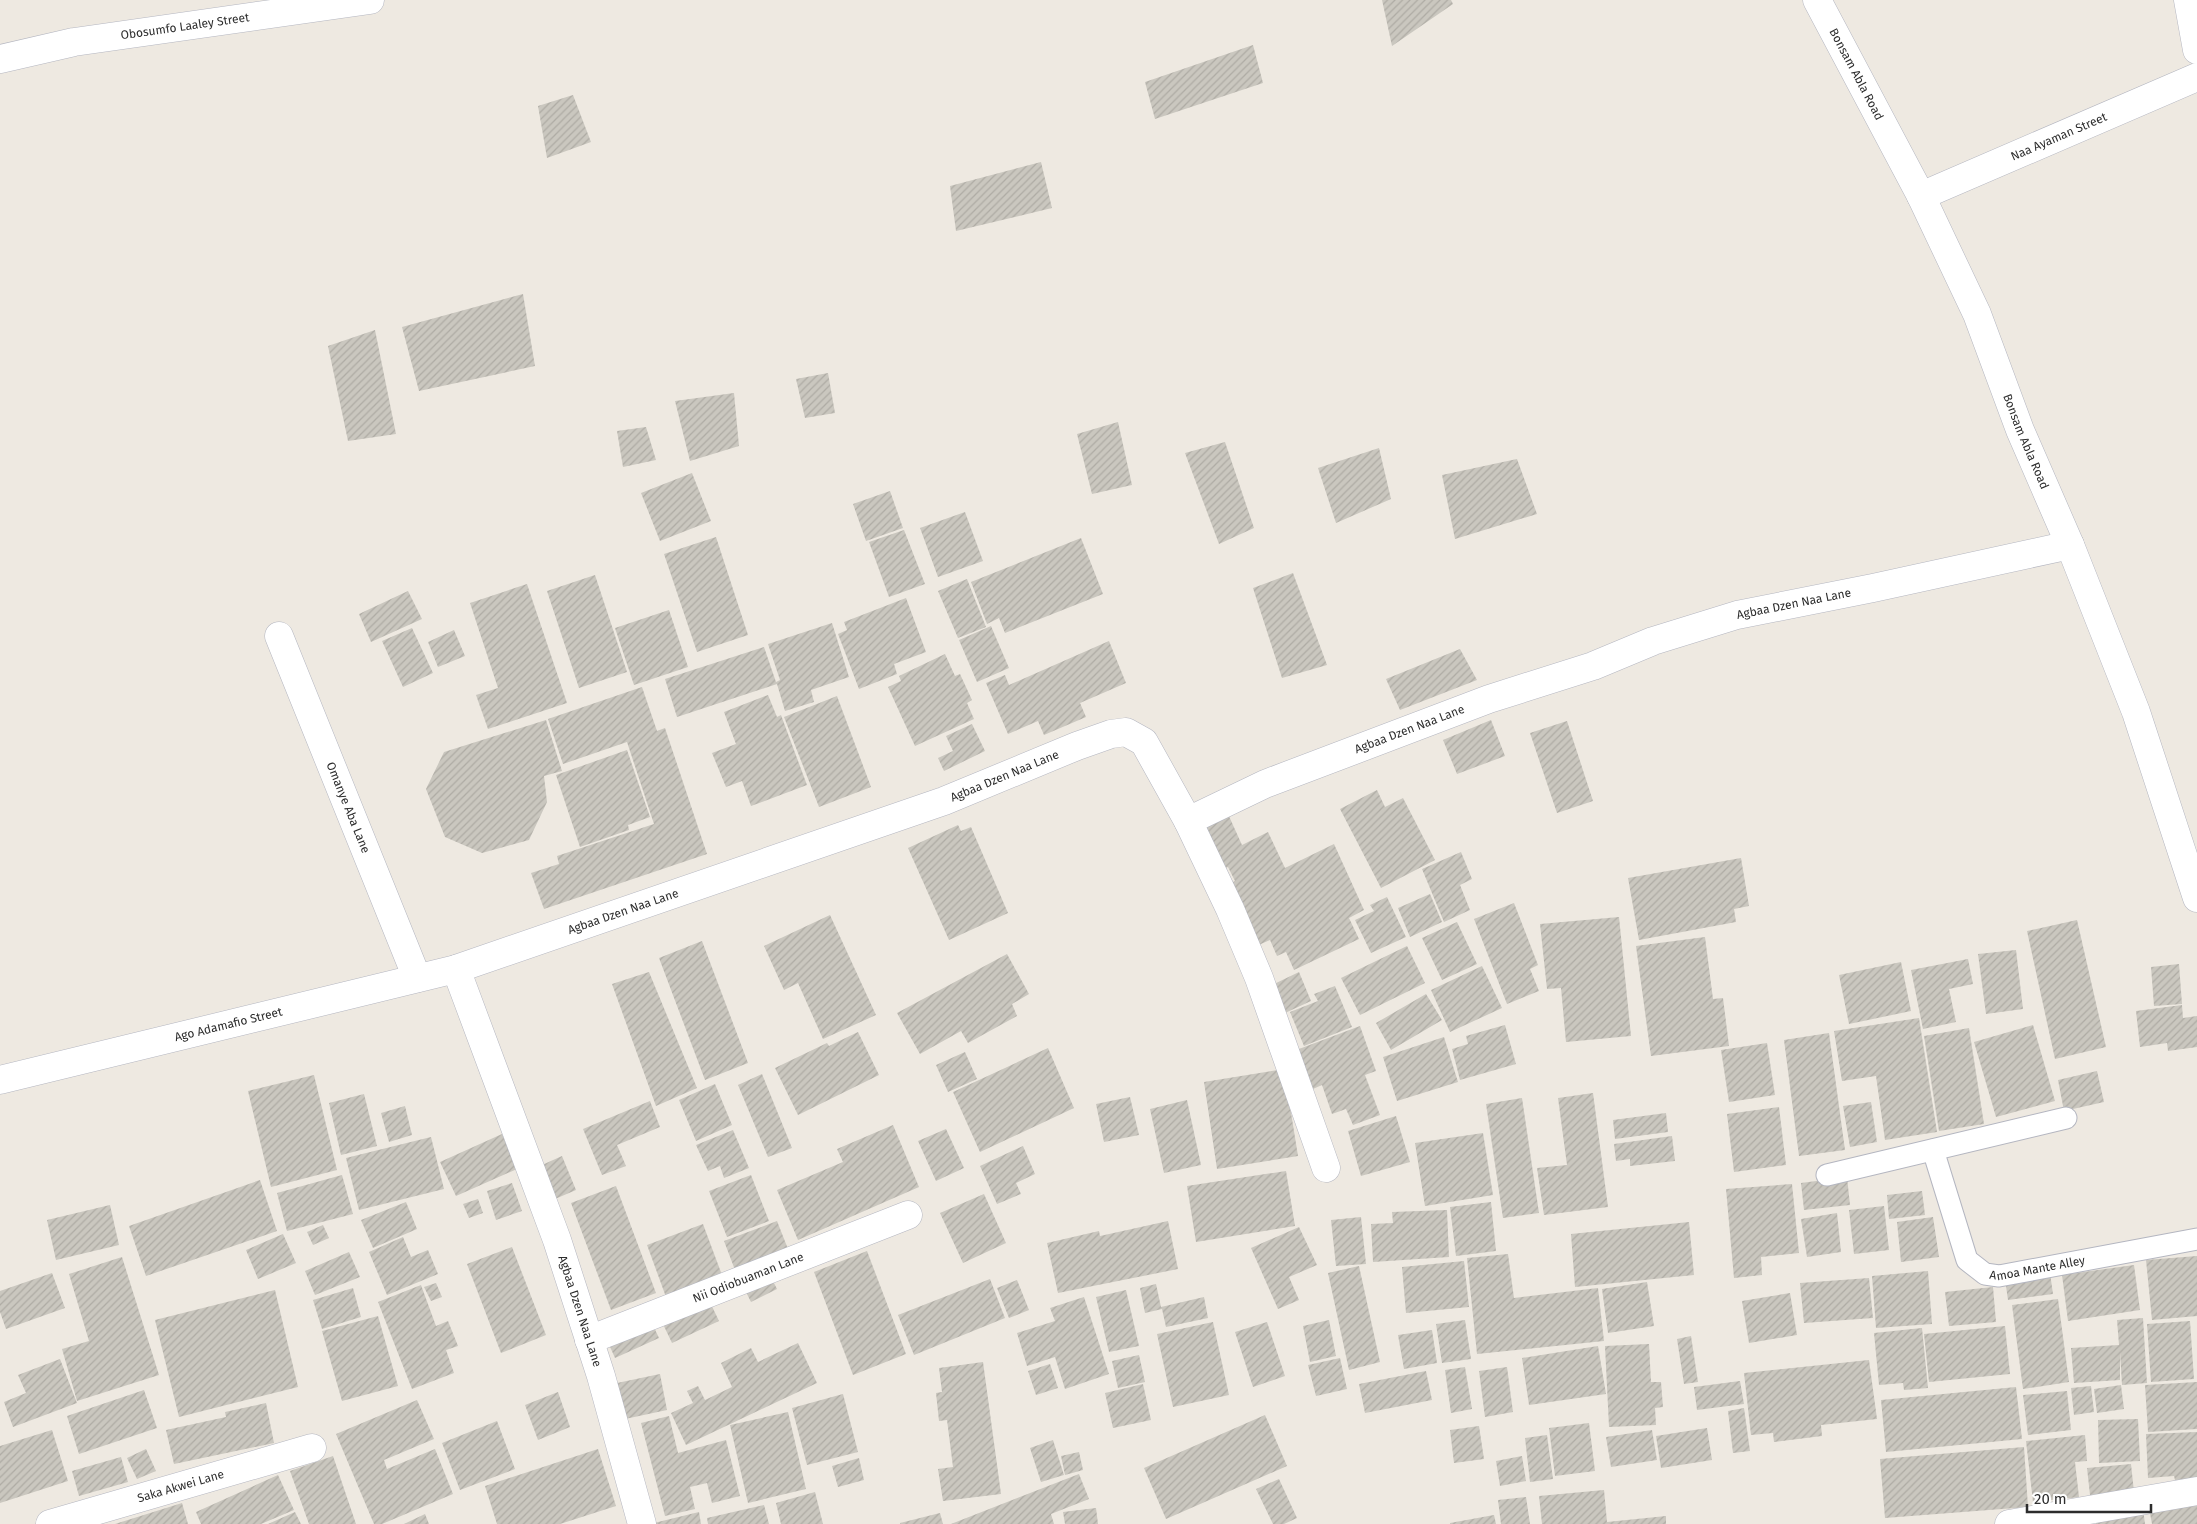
<svg xmlns="http://www.w3.org/2000/svg" width="2197" height="1524" font-family="'Fira Sans',sans-serif">
<style>
.building{fill:url(#building-hatch)}
.lines{fill:none;stroke-linecap:round;stroke-linejoin:round}
.service-casing{stroke:#b4b6c0;stroke-width:23}
.minor-casing{stroke:#b4b6c0;stroke-width:29}
.service{stroke:#fff;stroke-width:21}
.minor{stroke:#fff;stroke-width:28}
.labels{text-anchor:middle;stroke-width:4;stroke-linejoin:round;paint-order:stroke}
.street-label{font-size:12px;fill:#2d2d2d;stroke:#fff}
</style>
<defs>
<pattern id="building-hatch" width="6" height="6" patternUnits="userSpaceOnUse" patternTransform="scale(1.25)"><rect width="6" height="6" fill="#cac7bf"/><path d="M-1 1l2-2M0 6l6-6M5 7l2-2" fill="none" stroke="#aeaba4"/></pattern>
</defs>
<rect width="100%" height="100%" fill="#eee9e1"/>
<!-- building -->
<path class="building" d="M1382,0h69l2,4 -61,42z
M1253,45l10,38 -108,36 -10,-37z
M573,95l18,47 -44,16 -9,-52z
M1041,162l11,46 -96,23 -6,-45z
M523,294l12,72 -116,25 -17,-64z
M375,330l21,104 -48,7 -20,-95z
M828,373l7,40 -30,5 -9,-39z
M734,393l5,53 -49,15 -15,-60z
M1118,422l14,63 -40,9 -15,-60z
M646,427l10,33 -33,7 -6,-36z
M1225,442l29,86 -35,16 -34,-91z
M1379,448l12,51 -55,24 -18,-55z
M1517,459l20,55 -82,25 -13,-64z
M692,473l19,48 -51,20 -19,-48z
M890,491l13,37 -37,13 -13,-37z
M965,512l18,49 -45,16 -18,-49z
M904,530l21,54 -36,13 -20,-55z
M716,537l32,98 -51,17 -33,-98z
M1081,538l22,56 -98,39 -6,-15 -12,6 -16,-42z
M1293,573l34,92 -45,13 -29,-90z
M595,575l32,97 -48,16 -32,-97z
M967,579l19,48 -28,11 -20,-47z
M527,584l40,119 -79,26 -12,-34 22,-7 -28,-85z
M408,591l14,28 -51,23 -12,-28z
M906,598l20,54 -32,12 3,10 -38,15 -21,-55 9,-4 -3,-8z
M669,610l19,57 -54,18 -19,-57z
M832,623l17,54 -38,13 3,12 -29,9 -8,-27 -100,33 -12,-38 99,-32 12,35 4,-2 -12,-36z
M991,626l18,42 -32,14 -18,-42z
M412,628l21,45 -30,14 -21,-46z
M454,630l11,26 -27,11 -10,-25z
M1109,641l17,42 -46,20 6,14 -42,18 -6,-14 -30,13 -22,-51 19,-8 4,10z
M1460,649l17,31 -77,30 -14,-31z
M945,654l10,22 5,-2 12,26 -5,3 7,16 -59,27 -27,-59 13,-6 -2,-5z
M642,687l15,44 8,-3 42,126 -163,55 -13,-36 28,-9 -2,-8 97,-32 -27,-82 -64,22 -15,-45z
M768,695l9,22 4,-2 26,70 -56,21 -9,-25 -16,6 -14,-34 24,-9 -12,-32z
M837,696l34,91 -52,20 -35,-90z
M546,720l16,51 -18,5 3,26 -18,38 -47,13 -37,-16 -19,-48 18,-37z
M1491,720l14,36 -48,18 -14,-34z
M1567,721l26,80 -36,12 -27,-80z
M972,724l13,27 -41,20 -6,-13 15,-7 -7,-15z
M627,750l23,67 -22,8 1,5 -49,17 -24,-72z
M1377,790l8,17 18,-9 32,62 -54,28 -41,-79z
M1228,814l14,31 26,-13 17,36 49,-24 30,66 -15,8 10,21 -65,31 -8,-18 -9,4 -7,-16 -16,7 -29,-61 10,-5 -7,-14 -9,4 -20,-43z
M958,825l3,6 10,-4 37,86 -59,27 -41,-92z
M1461,852l11,27 -12,6 10,25 -26,12 -22,-53z
M1741,858l8,48 -15,3 2,13 -97,18 -11,-62z
M1430,894l12,28 -32,15 -12,-29z
M1387,897l19,40 -35,16 -16,-33 19,-9 -4,-6z
M1514,903l24,62 -8,4 9,22 -32,13 -33,-85z
M830,915l46,100 -53,24 -25,-56 -14,7 -20,-44z
M1619,917l12,119 -65,6 -5,-54 -14,1 -7,-65z
M2077,920l29,127 -51,12 -28,-128z
M1457,922l20,42 -35,16 -20,-42z
M1705,937l8,62 10,-1 6,48 -78,10 -15,-110z
M702,941l46,122 -43,17 -46,-122z
M1407,946l18,37 -65,32 -19,-37z
M2016,950l7,59 -37,5 -8,-60z
M1007,954l22,40 -17,10 5,12 -49,27 -7,-12 -41,23 -23,-41z
M1968,959l5,25 -24,5 7,33 -33,7 -12,-59z
M1901,962l10,49 -62,13 -10,-49z
M2179,964l3,40 -28,2 -3,-39z
M1482,966l20,42 -52,24 -19,-42z
M649,972l48,116 -41,18 -44,-122z
M1299,972l12,29 -26,12 -13,-28z
M1335,986l17,41 -48,19 -14,-34 28,-11 -4,-7z
M1426,994l16,26 -51,30 -15,-27z
M2182,1005l1,13 14,-2v31l-29,4 -1,-8 -27,4 -4,-36z
M1919,1018l18,114 -52,8 -9,-64 -34,5 -8,-50z
M1505,1025l11,39 -56,16 -8,-31 16,-5 -2,-8z
M2033,1025l22,76 -59,16 -22,-75z
M1360,1026l16,45 -11,4 15,40 -27,10 -7,-16 -14,5 -10,-29 -16,7 -15,-40z
M1969,1028l15,96 -45,7 -15,-95z
M858,1032l21,43 -81,40 -23,-47 52,-25 2,3z
M1829,1033l16,117 -46,6 -15,-116z
M1444,1037l14,45 -61,19 -14,-44z
M1767,1043l8,52 -46,7 -8,-52z
M1048,1048l26,60 -94,44 -27,-60z
M965,1052l12,27 -29,13 -12,-27z
M1284,1069l14,87 -81,13 -13,-87z
M2097,1071l7,31 -40,9 -6,-31z
M762,1074l30,74 -24,9 -30,-72z
M314,1075l23,95 -66,17 -23,-96z
M715,1084l17,41 -36,16 -17,-41z
M1593,1093l15,114 -64,8 -7,-47 30,-3 -9,-67z
M364,1094l13,52 -36,9 -12,-52z
M1130,1097l9,38 -35,7 -8,-38z
M1522,1098l17,115 -36,5 -17,-114z
M1187,1100l14,65 -37,8 -14,-64z
M650,1101l10,26 -43,18 9,21 -24,9 -19,-46z
M1871,1102l6,40 -27,5 -7,-41z
M405,1106l7,29 -23,7 -8,-29z
M1779,1107l7,58 -52,7 -7,-58z
M1666,1113l2,19 -53,7 -2,-19z
M1396,1116l14,46 -49,14 -13,-45z
M893,1125l26,62 -121,53 -21,-50 66,-28 -6,-13z
M946,1129l18,39 -28,13 -18,-40z
M733,1130l16,38 -25,10 -4,-12 -12,5 -12,-26z
M1483,1133l10,62 -68,11 -10,-63z
M502,1134l15,35 -61,27 -16,-34z
M1672,1136l3,25 -45,5v-7l-14,2 -2,-17z
M431,1137l13,52 -85,21 -13,-52z
M1023,1146l12,28 -19,9 5,11 -24,10 -17,-38z
M562,1156l14,34 -21,9 -13,-34z
M1286,1171l9,55 -99,16 -9,-56z
M342,1175l11,39 -66,17 -10,-38z
M751,1175l18,46 -42,16 -18,-46z
M1847,1177l3,28 -46,5 -3,-27z
M260,1180l17,51 -131,45 -17,-50z
M512,1183l10,28 -26,9 -9,-29z
M1792,1184l7,69 -38,4 1,18 -28,3 -8,-89z
M616,1186l40,107 -45,17 -40,-107z
M1922,1191l3,24 -36,4 -2,-24z
M984,1194l22,49 -43,20 -23,-50z
M478,1199l5,14 -14,5 -6,-14z
M406,1202l11,27 -44,19 -12,-28z
M1491,1202l5,49 -40,5 -6,-49z
M110,1205l9,40 -63,15 -9,-40z
M1884,1206l5,44 -35,4 -5,-44z
M1447,1210l2,47 -76,5 -2,-38 22,-1 -1,-11z
M1837,1213l4,39 -34,5 -6,-38z
M1361,1217l5,47 -30,2 -5,-46z
M1933,1217l6,40 -38,5 -4,-40z
M777,1221l11,28 -53,21 -11,-29z
M1168,1221l10,48 -120,24 -11,-50 52,-12 1,5z
M1689,1222l5,53 -119,12 -4,-53z
M703,1224l19,51 -56,22 -19,-52z
M323,1225l6,13 -16,7 -6,-13z
M1299,1227l18,38 -28,12 10,23 -21,9 -27,-61z
M283,1234l13,29 -38,16 -12,-29z
M403,1237l8,20 17,-7 10,24 -51,21 -18,-43z
M512,1247l34,88 -45,18 -34,-89z
M867,1251l39,103 -53,21 -39,-103z
M349,1252l11,25 -45,18 -10,-24z
M1508,1254l6,44 84,-10 6,53 -127,13 -10,-96z
M2197,1256v60l-45,4 -6,-60z
M122,1257l37,118 -82,26 -15,-52 27,-8 -20,-67z
M1464,1261l5,46 -63,6 -4,-46z
M2134,1265l6,45 -72,11 -6,-46z
M1359,1266l21,96 -31,8 -21,-97z
M1928,1271l4,53 -56,4 -4,-52z
M52,1273l13,35 -59,21 -6,-17v-21z
M2050,1273l3,21 -45,6 -3,-21z
M770,1275l7,14 -26,13 -7,-14z
M1869,1278l4,40 -69,5 -4,-40z
M990,1279l15,39 -91,37 -16,-40z
M1017,1280l12,30 -20,8 -12,-30z
M1647,1282l7,44 -46,7 -6,-44z
M436,1283l6,14 -11,4 -7,-14z
M1156,1284l5,23 43,-10 4,21 -42,9 -4,-18 -17,4 -5,-25z
M421,1285l15,41 12,-5 10,25 -12,4 8,23 -42,16 -34,-87z
M1993,1287l3,35 -47,4 -4,-34z
M353,1288l8,29 -39,12 -9,-29z
M275,1290l23,97 -119,30 -24,-97z
M1126,1290l13,56 -30,6 -13,-55z
M1790,1293l7,42 -48,8 -7,-42z
M1084,1297l25,77 -44,15 -10,-32 -28,9 -10,-33 38,-12 -5,-13z
M708,1298l11,23 -47,22 -11,-23z
M2058,1299l11,83 -46,7 -11,-84z
M378,1316l20,70 -56,15 -20,-70z
M2143,1318l4,65 -25,2 -2,-33v28l-46,3 -3,-35 48,-3 -2,-25z
M650,1319l9,19 -44,20 -8,-18z
M1329,1320l7,36 -26,6 -7,-36z
M1465,1320l6,39 -29,4 -6,-39z
M2190,1321l4,58 -43,3 -4,-58z
M1213,1322l16,73 -56,12 -16,-73z
M1267,1322l18,54 -32,11 -18,-55z
M2005,1326l5,48 -81,8 -5,-48z
M1922,1328l6,60 -24,2 -1,-7 -24,2 -5,-52z
M1432,1330l5,33 -33,6 -6,-34z
M1691,1336l7,46 -14,2 -7,-45z
M798,1343l19,40 -131,62 -15,-32 22,-10 -6,-12 11,-5 7,14 27,-13 -11,-24 30,-15 7,14z
M1649,1344l2,38h10l2,25 -8,1 1,17 -47,2 -4,-81z
M1598,1346l8,48 -77,11 -7,-47z
M1139,1355l6,27 -27,6 -6,-27z
M1340,1358l7,31 -31,7 -8,-31z
M60,1359l17,44 -64,24 -9,-25 22,-9 -8,-18z
M1869,1360l8,59 -56,6 1,11 -48,6 -1,-9 -22,2 -7,-62z
M983,1362l18,132 -58,7 -5,-32 15,-2 -6,-47 -8,1 -3,-28 6,-1 -3,-24z
M1050,1364l8,24 -22,7 -8,-24z
M1465,1367l7,42 -21,4 -6,-43z
M1507,1367l6,45 -28,5 -6,-46z
M1426,1371l6,29 -67,13 -6,-29z
M660,1374l7,36 -42,9 -8,-36z
M1740,1381l4,23 -47,6 -3,-23z
M2197,1382v47l-49,3 -3,-47z
M1143,1384l8,36 -38,8 -8,-35z
M2121,1385l3,24 -27,4 -3,-24z
M2091,1386l3,26 -20,3 -3,-27z
M2016,1387l6,52 -136,13 -5,-52z
M144,1390l13,38 -78,26 -12,-38z
M2067,1391l4,39 -43,5 -5,-40z
M558,1392l12,35 -32,13 -13,-35z
M843,1394l15,58 -51,13 -15,-57z
M417,1400l17,39 -50,21 3,9 48,-20 18,45 -71,30h-8l-38,-90z
M266,1403l8,40 -100,21 -8,-34 60,-13 -1,-5z
M1744,1408l6,43 -17,2 -5,-42z
M788,1412l18,77 -58,14 -18,-78z
M1265,1415l22,51 -121,53 -22,-51z
M669,1416l9,37 48,-13 14,56 -28,7 -5,-20 -17,4 5,22 -30,7 -24,-93z
M2138,1419l2,42 -41,2 -1,-43z
M497,1421l18,48 -55,21 -18,-47z
M1589,1423l6,48 -40,5 -6,-48z
M1479,1426l5,33 -30,4 -4,-33z
M1707,1428l5,32 -51,8 -5,-32z
M52,1430l16,51 -68,22v-57z
M1652,1430l5,30 -46,7 -5,-30z
M2197,1432v47l-22,1 -1,-4 -26,2 -2,-44z
M1547,1435l6,44 -23,3 -5,-44z
M2085,1435l2,26 -12,1 4,35 -46,5 -7,-61z
M1053,1440l11,35 -23,7 -11,-34z
M2024,1447l4,60 -143,11 -5,-59z
M146,1449l10,22 -19,8 -10,-21z
M598,1449l18,57 -56,18h-63l-12,-38z
M1079,1452l4,18 -18,5 -4,-19z
M333,1456l23,68h-47l-19,-53z
M1522,1456l4,25 -26,5 -4,-25z
M121,1457l7,25 -49,14 -7,-25z
M859,1458l5,22 -26,7 -6,-21z
M2131,1464l3,28 -44,3 -3,-27z
M1079,1474l10,25 -38,15 3,10h-103z
M278,1475l16,35 -33,14h-60l-5,-12z
M1279,1479l18,39 -13,6h-11l-17,-35z
M1604,1490l3,32 59,-6v8h-124l-3,-28z
M815,1492l8,32h-42l-5,-21z
M1526,1497l4,27h-29l-3,-24z
M2197,1501v23h-45l-3,-16z
M182,1503l6,21h-73z
M764,1505l5,19h-61l-1,-6z
M1096,1508l2,16h-33l-2,-12z
M2143,1509l2,15h-49l-1,-8z
M295,1512l6,12h-33z
M699,1512l2,12h-47v-1z
M940,1513l3,11h-43v-1z
M425,1514l4,10h-25z
M1494,1515l2,9h-46v-1z"/>
<g class="lines">
<defs>
<g id="service">
<path id="s1" d="M1933,1150l34,110 18,14 14,2 198,-37"/>
<path d="M1827,1175l239,-57"/>
</g>
<g id="minor">
<path id="s2" d="M1817,0l104,196 56,118 43,116 50,115 66,167 61,186"/>
<path d="M2188,0l9,50"/>
<path id="s3" d="M0,59l74,-17 296,-42"/>
<path id="s4" d="M1921,196l276,-119"/>
<path id="s5" d="M279,636l138,342"/>
<path id="s6" d="M1188,821l77,-37 224,-85 104,-33 60,-25 84,-26 136,-27 197,-43"/>
<path id="s7" d="M456,969l101,271 44,136 41,148"/>
<path id="s8" d="M0,1080l456,-111 488,-168 133,-55 34,-12 15,-2 18,10 44,79 42,88 29,69 67,190"/>
<path id="s9" d="M589,1340l319,-125"/>
<path id="s10" d="M50,1524l262,-76"/>
<path d="M2009,1524l188,-33"/>
</g>
</defs>
<!-- service casing -->
<use href="#service" class="service-casing"/>
<!-- minor casing -->
<use href="#minor" class="minor-casing"/>
<!-- service -->
<use href="#service" class="service"/>
<!-- minor -->
<use href="#minor" class="minor"/>
</g>
<g class="labels">
<!-- street labels -->
<g class="street-label">
<text dy="4" stroke="none"><textPath href="#s3" startOffset="188">Obosumfo Laaley Street</textPath></text>
<text dy="4" stroke="none"><textPath href="#s2" startOffset="84">Bonsam Abla Road</textPath></text>
<text dy="4" stroke="none"><textPath href="#s4" startOffset="150">Naa Ayaman Street</textPath></text>
<text dy="4" stroke="none"><textPath href="#s2" startOffset="489">Bonsam Abla Road</textPath></text>
<text dy="4" stroke="none"><textPath href="#s6" startOffset="645">Agbaa Dzen Naa Lane</textPath></text>
<text dy="4" stroke="none"><textPath href="#s6" startOffset="240">Agbaa Dzen Naa Lane</textPath></text>
<text dy="4" stroke="none"><textPath href="#s8" startOffset="1051">Agbaa Dzen Naa Lane</textPath></text>
<text dy="4" stroke="none"><textPath href="#s5" startOffset="185">Omanye Aba Lane</textPath></text>
<text dy="4" stroke="none"><textPath href="#s8" startOffset="646">Agbaa Dzen Naa Lane</textPath></text>
<text dy="4" stroke="none"><textPath href="#s8" startOffset="235">Ago Adamafio Street</textPath></text>
<text dy="4" stroke="none"><textPath href="#s1" startOffset="191">Amoa Mante Alley</textPath></text>
<text dy="4" stroke="none"><textPath href="#s9" startOffset="171">Nii Odiobuaman Lane</textPath></text>
<text dy="4" stroke="none"><textPath href="#s7" startOffset="364">Agbaa Dzen Naa Lane</textPath></text>
<text dy="4" stroke="none"><textPath href="#s10" startOffset="136">Saka Akwei Lane</textPath></text>
</g>
</g>
<!-- scale -->
<path d="M2027 1504v8h124v-8" fill="none" stroke="#2d2d2d" stroke-width="2.5"/>
<text x="2034" y="1504" font-size="15" fill="#2d2d2d" stroke="#ffffff" stroke-width="4" paint-order="stroke">20 m</text>
</svg>
